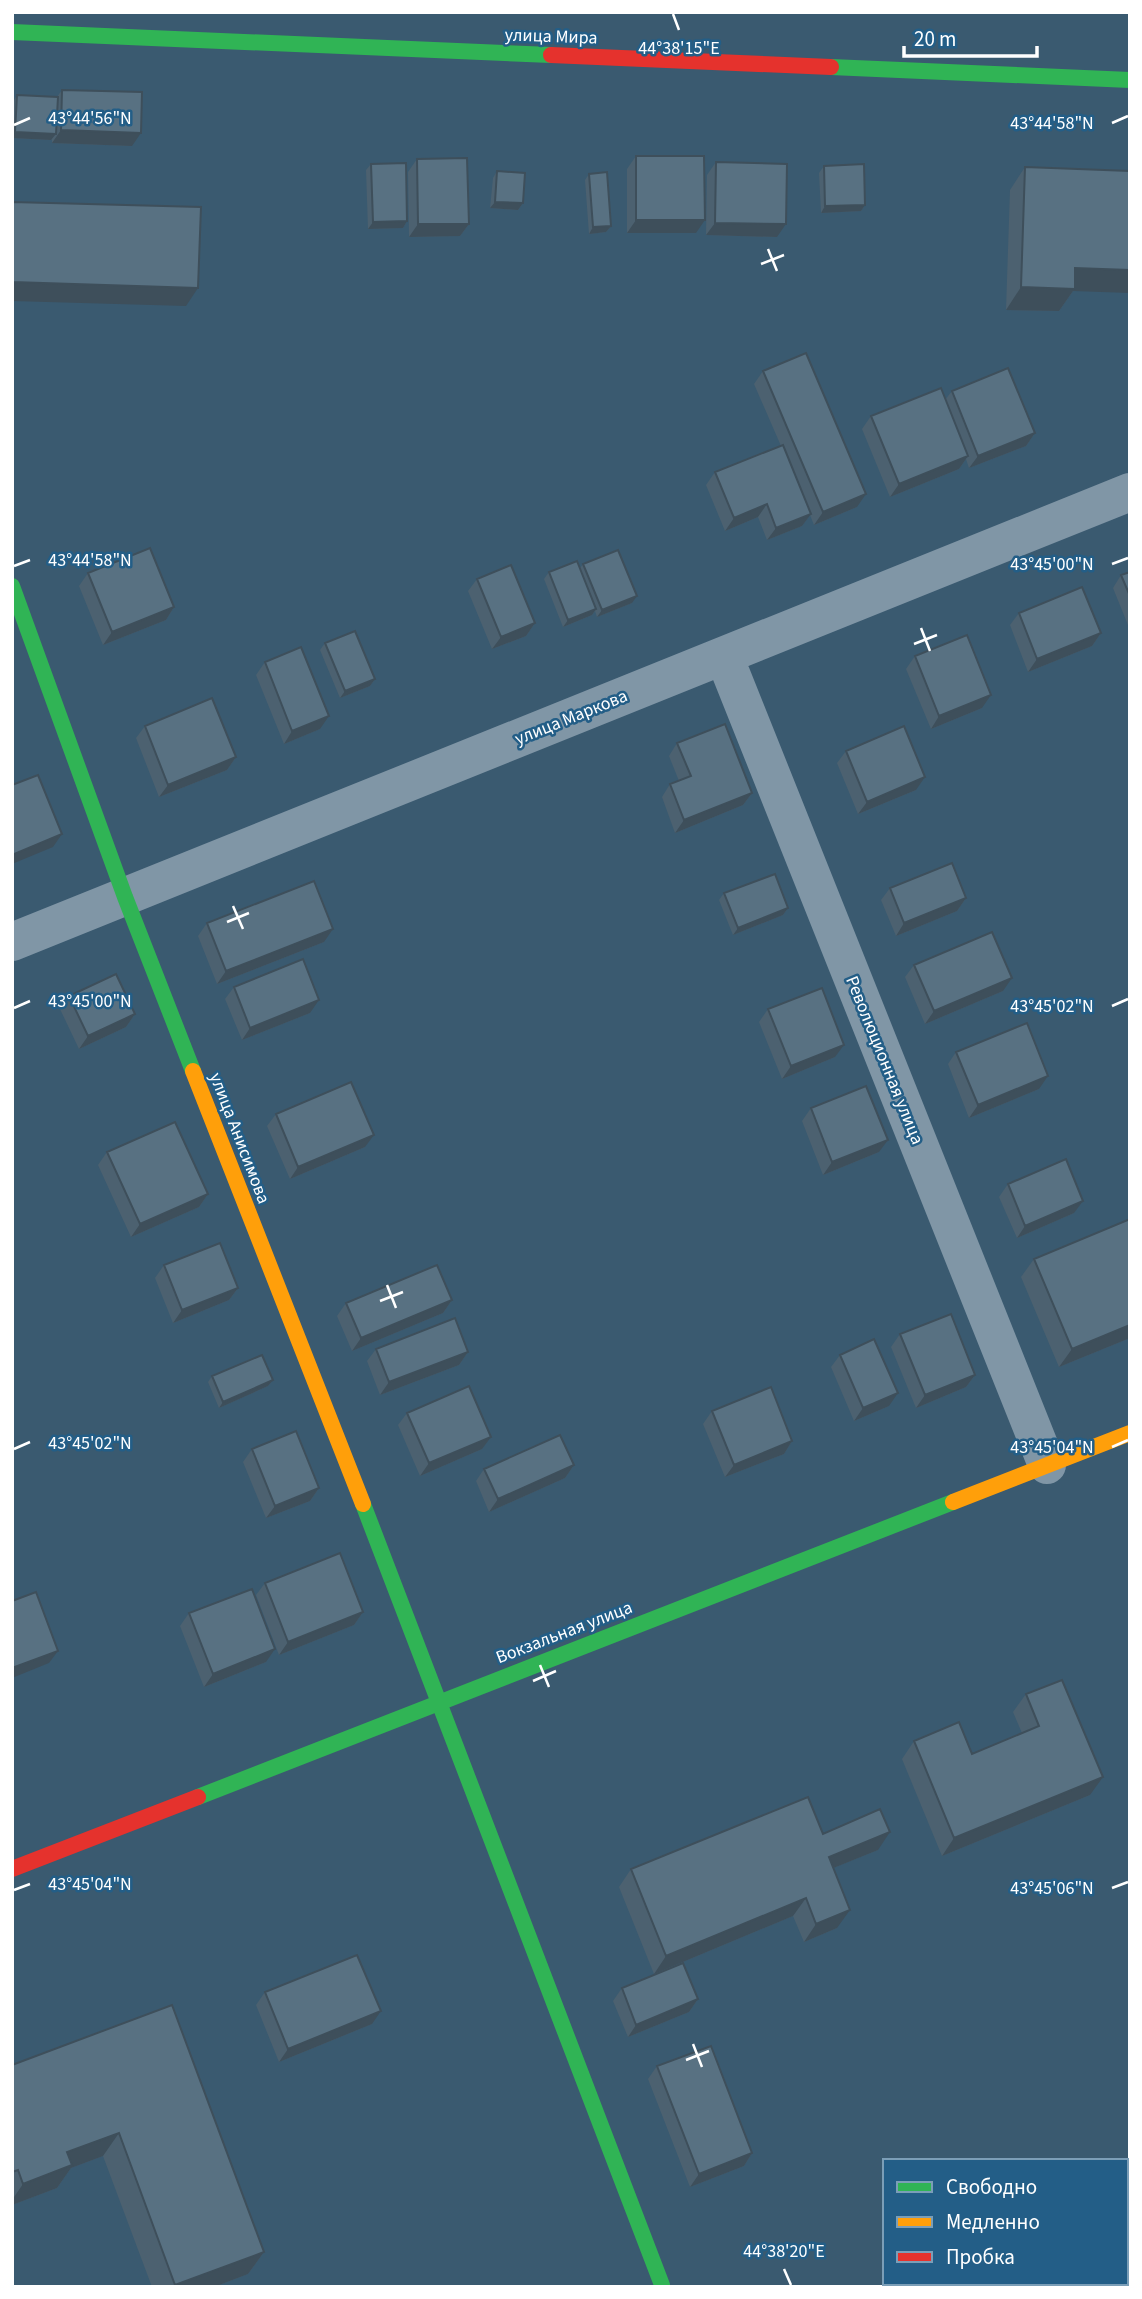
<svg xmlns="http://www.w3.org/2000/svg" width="1142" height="2299" font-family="'Source Sans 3',sans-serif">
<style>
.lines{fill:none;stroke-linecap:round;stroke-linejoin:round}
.street{stroke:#8096a6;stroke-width:38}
.fast{stroke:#30b455;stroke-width:16}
.slow{stroke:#ff9f0a;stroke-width:16}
.jam{stroke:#e5322d;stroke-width:16}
.rail{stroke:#8196a4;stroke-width:5;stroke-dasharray:12 5;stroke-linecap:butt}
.wall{fill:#4c6170}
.shaded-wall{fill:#3e4f5b}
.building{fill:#587182;stroke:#3e4f5b;stroke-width:2}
.ticks{fill:none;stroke:#fff;stroke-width:2.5}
.labels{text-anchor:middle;stroke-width:5;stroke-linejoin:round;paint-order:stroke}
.street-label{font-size:18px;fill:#fff;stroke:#235e87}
.ticks-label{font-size:18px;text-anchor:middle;fill:#fff;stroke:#235e87;stroke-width:5;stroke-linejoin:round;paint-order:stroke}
</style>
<rect width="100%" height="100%" fill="#3a5a70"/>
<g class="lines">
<!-- street -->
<path class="street" d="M724,656l323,809
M12,942l1118,-450"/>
<!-- fast -->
<path class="fast" d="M12,32l539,23
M831,67l299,13
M12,586l113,311 68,174
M363,1504l299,781
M198,1797l755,-295"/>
<!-- slow -->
<path class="slow" d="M193,1071l170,433
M953,1502l177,-69"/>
<!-- jam -->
<path class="jam" d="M551,55l280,12
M12,1869l186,-72"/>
<!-- rail -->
<path class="rail" d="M1126,2213l4,-2
M938,2287l9,-4"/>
</g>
<!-- wall -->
<path class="wall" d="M62,90l70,56 -80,-3v-4l-1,1 -39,-2 1,-36 4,-7 40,2z
M636,156l60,77h-69v-64z
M417,159l52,65 -9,12 -51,1 -1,-65z
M716,162l61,75 -71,-2 1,-60z
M371,164l36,57 -4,7 -35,1 -2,-59z
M824,166l41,39 -4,6 -40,2 -2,-40z
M1025,167l48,124 -14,20 -53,-1 4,-120z
M497,171l26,32 -5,7 -28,-2 3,-30z
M589,174l22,52 -5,6 -17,2 -4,-54z
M763,371l94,136 -43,18 -4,-10 -8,11 -35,14 -9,-23 -33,14 -19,-46 9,-13 66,-26 -27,-62z
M952,391l83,42 -9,13 -57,22 -3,-9 -7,10 -69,28 -28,-68 9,-13 74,-16z
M583,564l49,39 -35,14 -2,-6 -3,4 -29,12 -19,-48 5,-7 31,-4z
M1130,572v58l-17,-42 8,-13z
M88,573l86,34 -8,13 -63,25 -24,-59z
M477,579l58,44 -9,13 -34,13 -24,-58z
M1019,613l82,20 -9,13 -64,26 -18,-47z
M325,643l50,36 -5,7 -30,12 -20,-48z
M915,656l67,52 -51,21 -25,-60z
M265,662l55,67 -36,15 -28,-69z
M145,726l91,31 -9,13 -68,27 -23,-59z
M677,743l75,50 -9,12 -68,28 -13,-36 8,-13 9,-3 -10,-25z
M846,751l70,39 -58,24 -21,-51z
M890,888l76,10 -9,13 -61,25 -15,-36z
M724,893l64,15 -5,7 -50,20 -14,-35z
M207,923l117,19 -107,42 -19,-48z
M914,965l89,26 -78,33 -20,-47z
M234,987l76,26 -68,27 -17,-41z
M69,996l66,18 -9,13 -47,22 -19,-40z
M768,1009l67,48 -53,22 -23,-57z
M956,1052l83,37 -70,29 -21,-54z
M811,1108l68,44 -56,23 -21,-54z
M276,1114l89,33 -75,32 -23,-53z
M107,1152l101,42 -9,13 -68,30 -33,-72z
M1008,1184l66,29 -57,25 -18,-41z
M1034,1259l96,79 -71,29 -38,-90z
M164,1265l74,23 -9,12 -56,23 -18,-45z
M452,1300l-9,13 -91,38 -15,-35 9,-13z
M900,1334l75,41 -9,12 -50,21 -25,-61z
M376,1349l92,3 -9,13 -79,30 -13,-34z
M840,1355l49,51 -35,15 -23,-54z
M212,1376l61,4 -5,6 -49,22 -11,-26z
M712,1411l80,30 -8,13 -59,23 -22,-53z
M407,1413l75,36 -62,27 -22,-51z
M252,1449l67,39 -9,13 -44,17 -23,-56z
M574,1465l-9,13 -76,34 -13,-31 8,-12z
M265,1583l98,29 -9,13 -75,30 -23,-60z
M189,1613l77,49 -62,25 -24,-61z
M1026,1694l64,101 -148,61 -40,-97 12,-18 58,13 50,-21 -9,-21z
M823,1834l55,16 -45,18 4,60 -33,14 -11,-26 -139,58 -35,-87 12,-18z
M622,1988l76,11 -9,13 -61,25 -15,-36z
M265,1992l107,32 -93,38 -23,-57z
M172,2005l92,247 -16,22 -34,13h-62l-49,-131 -32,12 -14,20 -45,17v-140z
M657,2066l95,87 -8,13 -54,21 -42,-108z"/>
<!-- shaded-wall -->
<path class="shaded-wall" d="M61,130l80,3 -9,13 -80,-3z
M15,132l41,2 -5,6 -39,-2v-2z
M495,202l28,1 -5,7 -28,-2z
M865,205l-4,6 -40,2 4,-7z
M636,220h69l-9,13h-69z
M407,221l-4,7 -35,1 5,-7z
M715,223l71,1 -9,13 -71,-2z
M418,224h51l-9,12 -51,1z
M611,226l-5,6 -17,2 4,-7z
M1075,268l55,2v23l-57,-2 -14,20 -53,-1 15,-23z
M12,282l186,6 -12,18 -174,-5z
M1035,433l-9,13 -57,22 9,-12z
M968,456l-9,13 -69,28 9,-13z
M866,494l-9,13 -43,18 9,-13z
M767,504l-9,13 -33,14 9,-13z
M811,514l-9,12 -35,14 9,-12z
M637,596l-5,7 -35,14 5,-7z
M174,607l-8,13 -63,25 9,-13z
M596,609l-4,6 -29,12 5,-7z
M535,623l-9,13 -34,13 9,-12z
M1101,633l-9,13 -64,26 9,-13z
M375,679l-5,7 -30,12 5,-7z
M991,695l-9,13 -51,21 8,-13z
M329,716l-9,13 -36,15 8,-13z
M236,757l-9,13 -68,27 9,-12z
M925,777l-9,13 -58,24 9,-12z
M752,793l-9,12 -68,28 9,-13z
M62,834l-9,13 -41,17v-9z
M966,898l-9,13 -61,25 8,-13z
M788,908l-5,7 -50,20 5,-7z
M333,929l-9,13 -107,42 9,-13z
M1012,978l-9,13 -78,33 9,-13z
M319,1000l-9,13 -68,27 8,-12z
M135,1014l-9,13 -47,22 9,-13z
M844,1045l-9,12 -53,22 9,-13z
M1048,1076l-9,13 -70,29 9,-13z
M374,1135l-9,12 -75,32 8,-12z
M888,1140l-9,12 -56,23 9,-13z
M208,1194l-9,13 -68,30 9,-13z
M1083,1201l-9,12 -57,25 8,-12z
M238,1288l-9,12 -56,23 9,-13z
M452,1300l-9,13 -91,38 9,-13z
M1130,1325v13l-71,29 13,-18z
M468,1352l-9,13 -79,30 9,-13z
M975,1375l-9,12 -50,21 9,-13z
M273,1380l-5,6 -49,22 4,-6z
M898,1393l-9,13 -35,15 9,-13z
M491,1437l-9,12 -62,27 9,-13z
M792,1441l-8,13 -59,23 9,-12z
M574,1465l-9,13 -76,34 9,-13z
M319,1488l-9,13 -44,17 9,-12z
M363,1612l-9,13 -75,30 9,-13z
M275,1649l-9,13 -62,25 9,-13z
M58,1651l-9,12 -37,15v-10z
M1103,1777l-13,18 -148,61 12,-18z
M890,1832l-12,18 -62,25 13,-18z
M806,1898l-13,18 -139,58 12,-18z
M850,1910l-13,18 -33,14 12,-18z
M698,1999l-9,13 -61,25 8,-12z
M381,2011l-9,13 -93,38 9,-13z
M119,2133l-16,23 -32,12 -14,20 -45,17v-5l11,-16 44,-32z
M752,2153l-8,13 -54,21 9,-13z
M264,2252l-16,22 -34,13h-40l1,-2z"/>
<!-- building -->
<path class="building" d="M62,90l80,2 -1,41 -80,-3z
M17,95l41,2 -2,37 -41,-2z
M636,156h68l1,64h-69z
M467,158l2,66h-51l-1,-65z
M716,162l71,2 -1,60 -71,-1z
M406,163l1,58 -34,1 -2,-58z
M864,164l1,41 -40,1 -1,-40z
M1025,167l105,4v99l-55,-2v21l-54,-2z
M497,171l28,2 -2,30 -28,-1z
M607,172l4,54 -18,1 -4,-53z
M12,202l189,5 -3,81 -186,-6z
M806,353l60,141 -43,18 -60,-141z
M1008,368l27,65 -57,23 -26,-65z
M941,388l27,68 -69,28 -28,-68z
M783,445l28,69 -35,14 -9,-24 -33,14 -19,-46z
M150,548l24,59 -62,25 -24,-59z
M618,550l19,46 -35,14 -19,-46z
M577,561l19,48 -28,11 -19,-48z
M511,565l24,58 -34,14 -24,-58z
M1130,572v24l-9,-21z
M1082,587l19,46 -64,26 -18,-46z
M355,631l20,48 -30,12 -20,-48z
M967,635l24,60 -52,21 -24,-60z
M301,647l28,69 -37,15 -27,-69z
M212,698l24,59 -68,28 -23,-59z
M725,724l27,69 -68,27 -14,-36 21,-8 -14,-33z
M904,726l21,51 -58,25 -21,-51z
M38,775l24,59 -50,21v-70z
M952,863l14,35 -62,25 -14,-35z
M775,874l13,34 -50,20 -14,-35z
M314,881l19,48 -107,42 -19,-48z
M992,932l20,46 -78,33 -20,-46z
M303,959l16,41 -69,28 -16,-41z
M116,974l19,40 -47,22 -19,-40z
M822,988l22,57 -53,21 -23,-57z
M1027,1023l21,53 -70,29 -22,-53z
M351,1082l23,53 -76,32 -22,-53z
M866,1086l22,54 -56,22 -21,-54z
M175,1122l33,72 -68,30 -33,-72z
M1066,1159l17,42 -58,25 -17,-42z
M1130,1219v106l-58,24 -38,-90z
M220,1243l18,45 -56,22 -18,-45z
M437,1265l15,35 -91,38 -15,-35z
M951,1314l24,61 -50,20 -25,-61z
M455,1318l13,34 -79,30 -13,-33z
M874,1339l24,54 -35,15 -23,-53z
M262,1355l11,25 -50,22 -11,-26z
M469,1386l22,51 -62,26 -22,-50z
M771,1387l21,54 -58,24 -22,-54z
M296,1431l23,57 -44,18 -23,-57z
M560,1435l14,30 -76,34 -14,-30z
M340,1553l23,59 -75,30 -23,-59z
M252,1589l23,60 -62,25 -24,-61z
M36,1592l22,59 -46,17v-67z
M1062,1680l41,97 -149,61 -40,-97 45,-19 13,32 67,-28 -13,-32z
M808,1797l15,37 57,-25 10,23 -61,25 21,53 -34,14 -10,-26 -140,58 -35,-87z
M357,1955l24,56 -93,38 -23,-57z
M683,1963l15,36 -62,26 -14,-37z
M172,2005l92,247 -89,33 -56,-152 -52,19 5,13 -49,19 -5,-14 -6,2v-107z
M711,2046l41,107 -53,21 -42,-108z"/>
<!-- ticks -->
<path class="ticks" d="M673,14l6,16M1112,123l16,-7M14,125l16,-7M768,249l9,22M761,264l23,-9M1112,564l16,-6M14,566l16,-6M921,628l9,23M914,644l23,-9M233,906l10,23M227,922l22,-9M1112,1006l16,-7M14,1008l16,-7M387,1285l9,23M380,1301l23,-9M1112,1447l16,-7M14,1449l16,-7M540,1665l9,22M533,1681l23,-10M1112,1888l16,-6M14,1890l16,-6M693,2044l9,23M686,2060l23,-9M784,2269l7,16"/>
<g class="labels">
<!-- street labels -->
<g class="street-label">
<text transform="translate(551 36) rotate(2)" y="6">улица Мира</text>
<text transform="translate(571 717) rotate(-22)" y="6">улица Маркова</text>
<text transform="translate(885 1060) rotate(68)" y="6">Революционная улица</text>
<text transform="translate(240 1138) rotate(69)" y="6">улица Анисимова</text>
<text transform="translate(564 1632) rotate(-21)" y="6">Вокзальная улица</text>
</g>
</g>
<g class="ticks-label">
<text x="679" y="54">44°38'15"E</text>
<text x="90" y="124">43°44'56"N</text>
<text x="1052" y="129">43°44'58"N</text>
<text x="90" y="566">43°44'58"N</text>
<text x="1052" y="570">43°45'00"N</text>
<text x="90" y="1007">43°45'00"N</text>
<text x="1052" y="1012">43°45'02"N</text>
<text x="90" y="1449">43°45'02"N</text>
<text x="1052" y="1453">43°45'04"N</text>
<text x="90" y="1890">43°45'04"N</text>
<text x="1052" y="1894">43°45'06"N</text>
<text x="784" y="2257">44°38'20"E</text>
</g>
<!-- border -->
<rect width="1142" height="2299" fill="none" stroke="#ffffff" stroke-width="28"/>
<!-- legend -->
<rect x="883" y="2159" width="245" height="126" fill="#235e87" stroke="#7b9eb7" stroke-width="2"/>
<rect x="897" y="2182" width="35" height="10" fill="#30b455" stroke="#7b9eb7" stroke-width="2"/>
<text x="946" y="2194" font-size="21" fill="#ffffff">Свободно</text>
<rect x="897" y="2217" width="35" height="10" fill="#ff9f0a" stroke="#7b9eb7" stroke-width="2"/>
<text x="946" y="2229" font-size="21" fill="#ffffff">Медленно</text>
<rect x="897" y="2252" width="35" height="10" fill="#e5322d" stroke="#7b9eb7" stroke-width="2"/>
<text x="946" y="2264" font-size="21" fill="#ffffff">Пробка</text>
<!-- scale -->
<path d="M904 46v10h133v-10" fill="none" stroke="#ffffff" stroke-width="3.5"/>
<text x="914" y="46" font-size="21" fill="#ffffff" stroke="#235e87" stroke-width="5" paint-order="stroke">20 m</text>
</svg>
